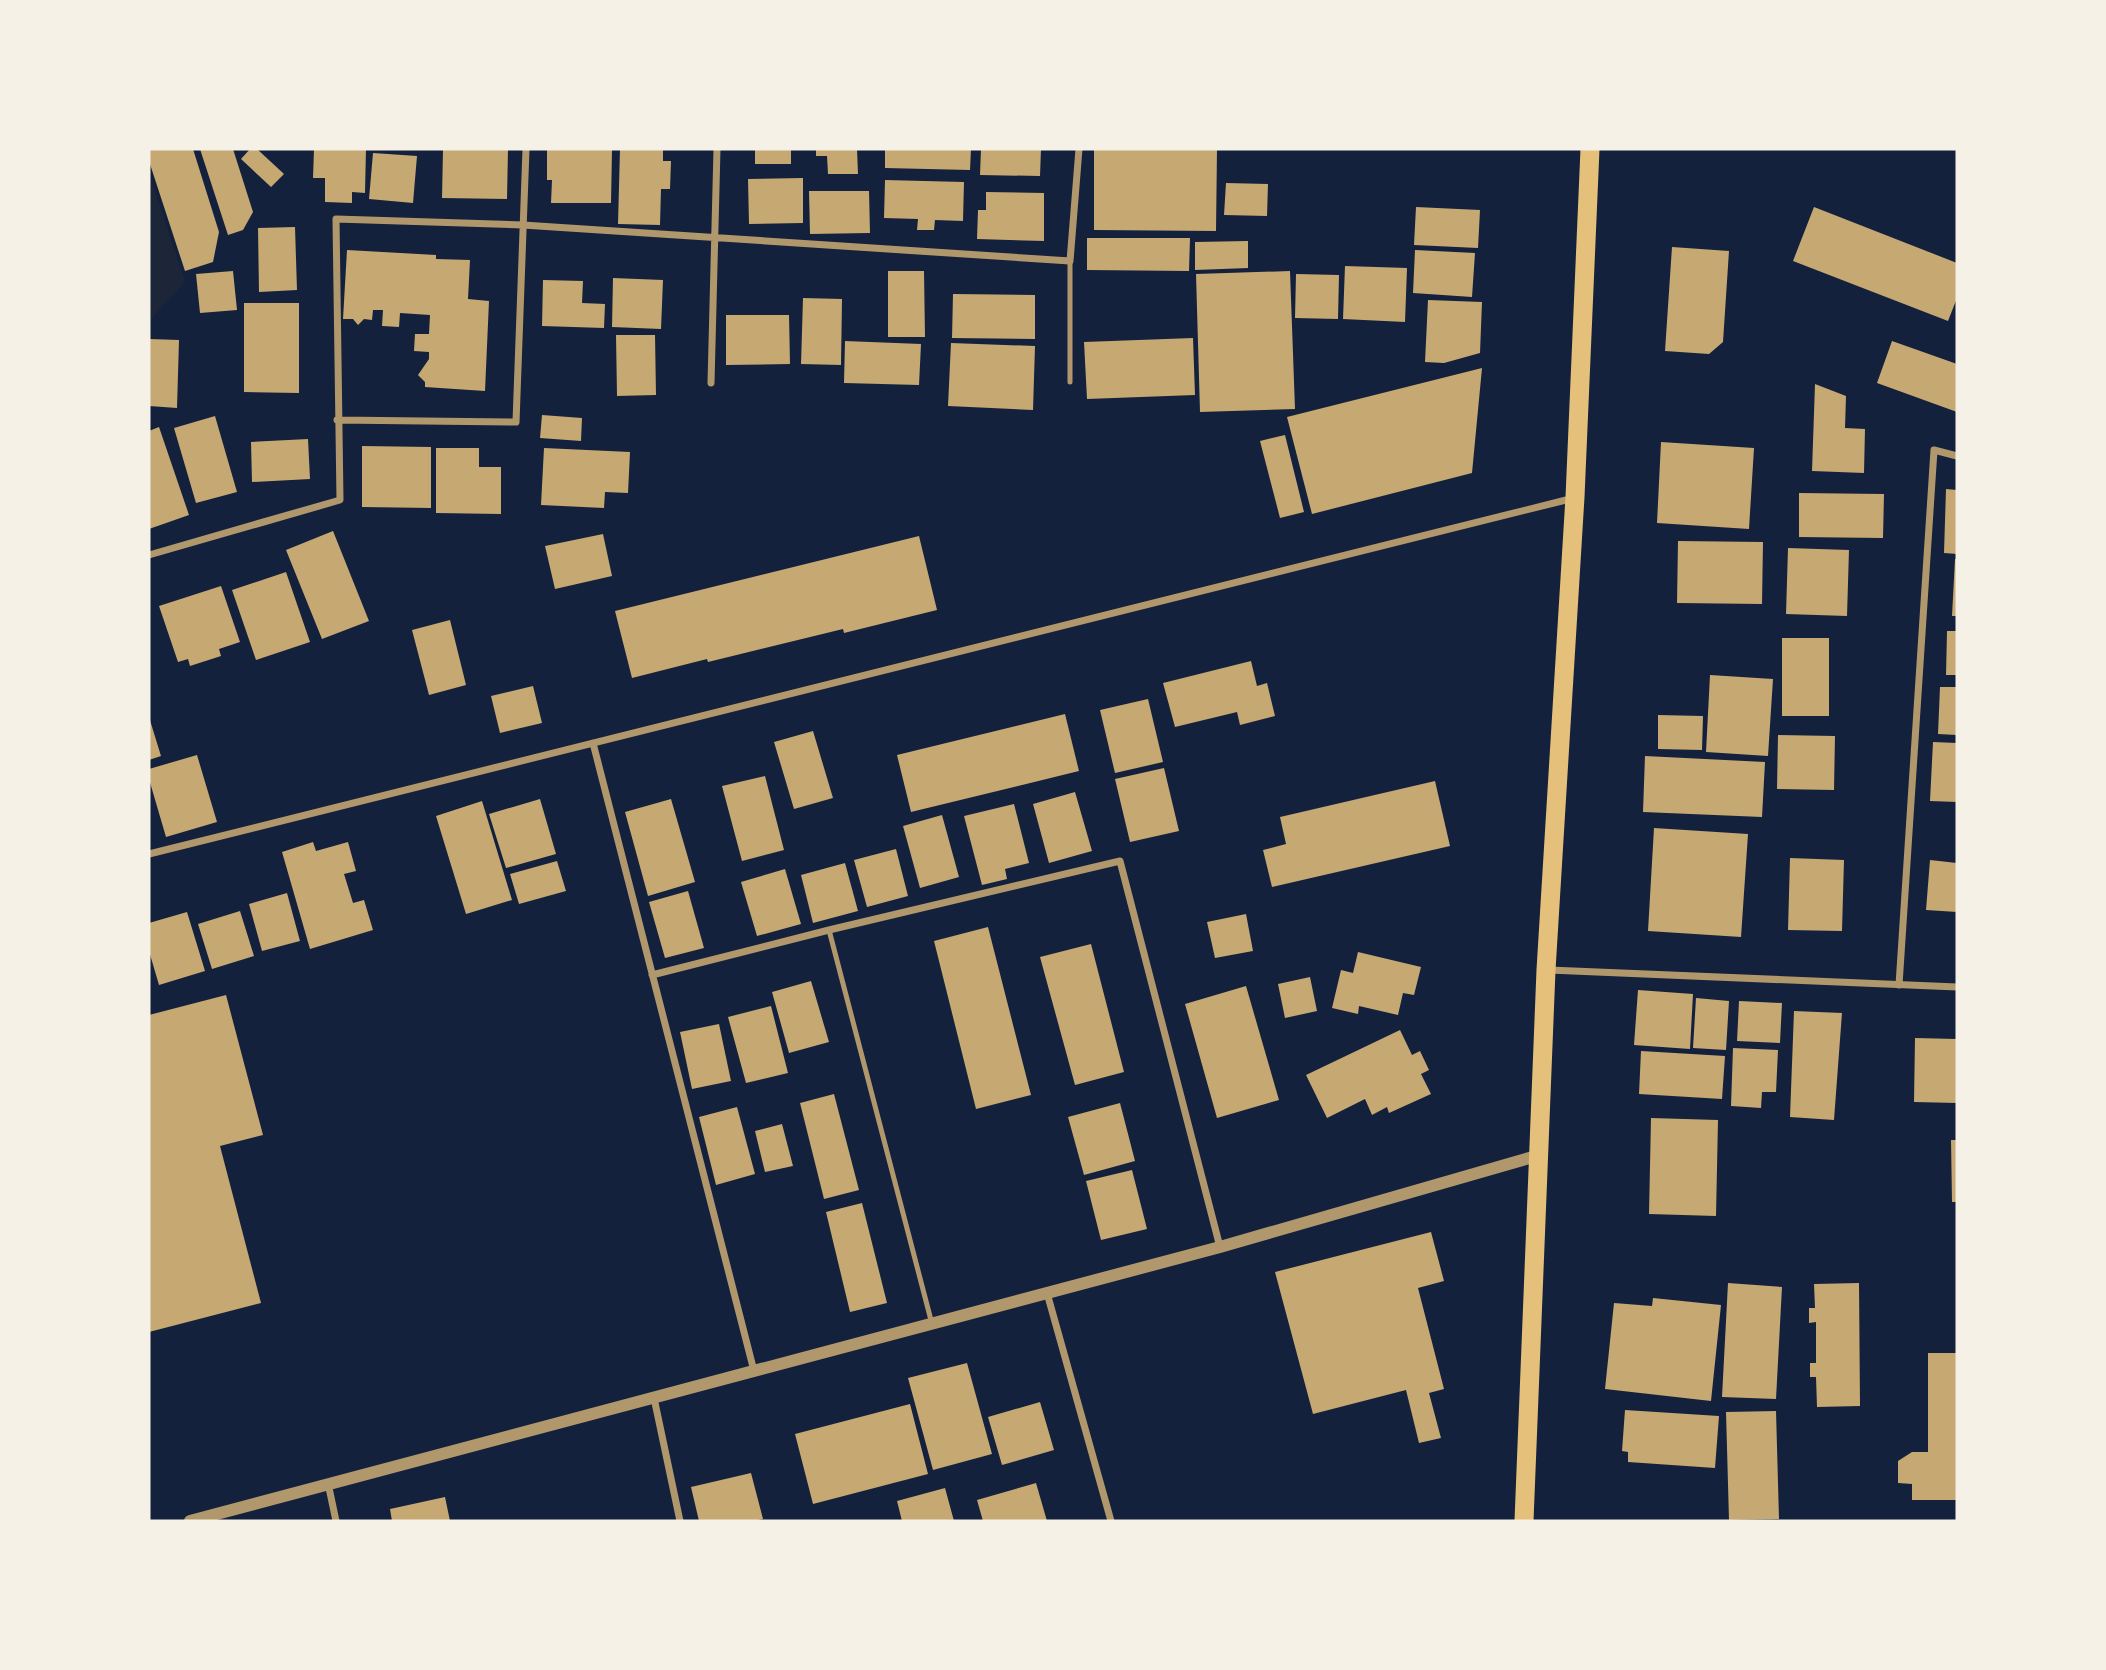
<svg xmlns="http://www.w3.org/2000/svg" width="2106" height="1670" font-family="'DejaVu Sans',sans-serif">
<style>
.green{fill:#1d2539}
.building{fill:#c6a872}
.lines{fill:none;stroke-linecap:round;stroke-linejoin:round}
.service{stroke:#b1986c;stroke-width:5}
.minor{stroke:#b1986c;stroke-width:7}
.tertiary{stroke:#b1986c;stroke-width:12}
.trunk{stroke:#e5c07b;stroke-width:19}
</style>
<rect width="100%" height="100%" fill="#14213d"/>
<!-- green -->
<path class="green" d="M149,173l36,109 -36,39z"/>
<!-- building -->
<path class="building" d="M149,149h44l26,83 -6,30 -28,9 -36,-110z
M200,149h33l20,63 -10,18 -15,5z
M250,149h7l27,25 -13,13 -30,-28z
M314,149h52l-1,44 -13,-1v11l-27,-1v-24h-12z
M443,149h65l-1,50 -65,-1z
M547,149h65l-1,54h-60l1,-23h-5z
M620,149h43v12h8l-1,28h-9l-1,36 -42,-1z
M755,149h36v15h-36z
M816,149h41l1,25h-30l-1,-18h-11z
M885,149h86l-1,21 -85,-2z
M981,149h60l-1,27 -60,-1z
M1094,149h123l-1,82 -122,-1z
M373,153l44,3 -4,47 -44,-4z
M803,178v45l-54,1 -1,-45z
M885,180l79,2 -1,39 -28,-1 -1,10h-17l1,-11 -34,-1z
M1226,183l42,1 -1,32 -43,-1z
M809,191h60l1,42 -60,1z
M986,192l58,1v48l-67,-2 1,-29h8z
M1416,207l64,3 -2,38 -64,-3z
M1814,207l143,56v35l-9,23 -155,-60z
M295,227l2,63 -38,2 -1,-64z
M1087,238h103l-1,33 -102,-1z
M1248,241v27l-53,2v-28z
M1672,247l57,4 -6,91 -14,12 -44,-3z
M347,250l89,5v4l34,1 -2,39 21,2 -4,90 -60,-4v-5l-7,-7 11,-16v-7l-15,-1 1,-17h14l1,-19 -30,-2 -1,14 -17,-1 1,-16h-10l-1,10 -8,-1 -6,6 -5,-6h-10z
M1415,250l60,3 -3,44 -59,-4z
M1345,266l62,2 -2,54 -62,-3z
M233,271l4,39 -37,3 -4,-39z
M888,271h36l1,66h-37z
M1290,271l5,138 -95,3 -4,-138z
M1296,274l43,1 -1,44 -43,-1z
M613,278l50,2 -2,49 -49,-2z
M543,280l40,1 -1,22 23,1 -1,24 -62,-2z
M953,294l82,1v44l-83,-1z
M803,298l39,1 -1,66 -40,-1z
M1428,300l54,2 -2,51 -36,10 -19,-1z
M244,303h55v90l-55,-1z
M726,315h63l1,49 -64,1z
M616,335h39l1,60 -39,1z
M1193,338l2,57 -108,4 -3,-57z
M149,339l30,1 -2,68 -28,-2z
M845,341l76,3 -2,41 -75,-2z
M1892,341l65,23v48l-80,-29z
M951,343l84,3 -2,64 -85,-4z
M1482,368l-10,105 -160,41 -25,-97z
M1815,384l31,12 -1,32 20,1 -1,44 -52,-2z
M542,415l40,3 -1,23 -41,-3z
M215,416l22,76 -41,11 -22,-75z
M159,427l30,88 -40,14v-98z
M1285,435l19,77 -24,6 -20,-77z
M308,439l2,40 -58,3 -1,-40z
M1661,442l93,6 -5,81 -92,-6z
M362,446l69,1v61l-69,-1z
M436,448h43v19h22v47l-65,-1z
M544,448l86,4 -2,41 -23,-1 -1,16 -63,-3z
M1946,489l11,1v64l-13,-1z
M1799,493l85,1 -1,44 -84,-1z
M333,531l36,90 -47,18 -36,-89z
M603,534l9,42 -57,13 -10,-43z
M919,536l18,74 -93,23 -1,-4 -135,33 -1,-3 -75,19 -17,-67z
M1678,541l85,1 -1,62 -85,-1z
M1788,548l61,2 -2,66 -61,-2z
M1955,559h2v57h-5z
M286,572l24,70 -54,18 -24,-70z
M221,586l19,56 -21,7 2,7 -31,10 -2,-7 -10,3 -19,-56z
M450,620l16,65 -37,10 -17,-65z
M1947,631h10v44h-11z
M1782,638h47v78h-47z
M1251,661l6,25 10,-3 8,33 -35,9 -3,-13 -62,15 -12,-44z
M1710,675l63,4 -5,77 -62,-4z
M533,686l9,37 -42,10 -9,-37z
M1940,687h17v48l-19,-1z
M1148,699l15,63 -48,11 -15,-63z
M1065,714l14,57 -168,41 -14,-57z
M1658,715l45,1 -1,34 -44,-1z
M149,717l12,39 -12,4z
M813,731l20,67 -39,11 -20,-67z
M1778,735l57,1 -1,54 -57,-1z
M1933,742l24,1v59l-27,-1z
M197,755l20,67 -51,15 -17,-58v-10z
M1645,756l120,6 -3,55 -119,-5z
M1164,768l15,63 -49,11 -15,-63z
M765,776l19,74 -42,11 -20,-75z
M1435,781l15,65 -178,41 -9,-37 23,-6 -6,-27z
M1075,792l17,59 -43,12 -16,-59z
M540,799l16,55 -50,14 -17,-54z
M671,799l24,83 -47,14 -23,-84z
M482,801l30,99 -46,14 -30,-98z
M1014,804l15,59 -24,6 2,10 -25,6 -18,-69z
M942,815l17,62 -39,11 -17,-62z
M1654,828l94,6 -7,103 -93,-6z
M313,842l3,9 32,-9 8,29 -12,3 9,29 11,-3 9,30 -63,19 -28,-97z
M896,849l12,47 -41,11 -13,-47z
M1790,858l54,2 -2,71 -54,-1z
M1930,860l27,3v49l-31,-2z
M557,861l9,30 -47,13 -9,-30z
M845,863l13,48 -45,12 -12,-48z
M785,869l16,55 -44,12 -16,-54z
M688,891l16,57 -39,10 -16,-56z
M287,893l13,48 -38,10 -13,-47z
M240,911l14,45 -42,13 -14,-45z
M187,912l18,59 -46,14 -10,-34v-28z
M1246,914l7,37 -38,7 -8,-36z
M988,927l43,168 -55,14 -42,-168z
M1091,944l33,128 -49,13 -35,-128z
M1358,952l63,15 -7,28 -11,-2 -5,22 -39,-9 -1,8 -26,-6 9,-38 12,3z
M1310,977l7,34 -32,7 -7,-34z
M811,981l18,61 -40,11 -17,-61z
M1246,986l33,114 -62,18 -32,-114z
M1638,990l55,4 -3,55 -56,-4z
M226,995l37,140 -43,11 41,157 -112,29v-317z
M1696,998l33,3 -3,49 -33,-2z
M1739,1001l43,2 -2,40 -43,-2z
M771,1006l17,67 -42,10 -18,-66z
M1794,1011l48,2 -8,107 -44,-3z
M719,1024l12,57 -39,8 -12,-57z
M1400,1030l12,25 8,-4 9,19 -8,4 10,20 -42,19 -2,-6 -15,8 -7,-16 -38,19 -21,-43z
M1915,1038l42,1v64l-43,-1z
M1733,1048l45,2 -2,42h-14l-1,16 -30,-2z
M1641,1051l84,5 -3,43 -83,-5z
M834,1094l25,96 -35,9 -24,-96z
M1120,1103l15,58 -51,14 -16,-58z
M737,1107l18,67 -39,11 -17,-68z
M1651,1118l67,2 -2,96 -67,-2z
M782,1124l11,42 -28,6 -10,-41z
M1951,1140h6v62h-5z
M1132,1170l15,59 -46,11 -15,-59z
M862,1203l25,100 -37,9 -24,-100z
M1431,1232l13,49 -26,7 26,101 -15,4 12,45 -22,5 -13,-53 -93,24 -38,-142z
M1728,1283l54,4 -6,112 -54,-2z
M1859,1283l1,123 -43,1 -1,-30h-6v-14h6v-41l-7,1v-15h6l-1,-24z
M1653,1298l68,7 -10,96 -106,-12 9,-86 38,3z
M1928,1353h29v147h-45v-16l-14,-1v-22l14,-9h16z
M967,1363l25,91 -59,16 -25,-92z
M1040,1402l14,48 -52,15 -14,-48z
M910,1404l18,70 -115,30 -18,-70z
M1625,1410l94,6 -4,52 -87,-6v-10l-6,-1z
M1776,1411l3,108 -50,1 -3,-108z
M751,1473l12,46 -9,2h-55l-8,-34z
M1036,1483l11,38h-64l-6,-21z
M945,1488l9,33h-52l-5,-20z
M445,1497l5,24h-58l-2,-12z"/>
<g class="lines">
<!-- service -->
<path class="service" d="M1070,261v121
M829,930l103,394"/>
<!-- minor -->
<path class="minor" d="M711,383l6,-234
M337,420l179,2 10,-273
M149,555l191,-55 -4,-281 187,6 547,36 9,-112
M593,743l161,628
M149,854l1425,-356
M1549,970l408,17
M652,975l177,-45 291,-69 100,386
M1899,985l35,-535 23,6
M1047,1293l64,228
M654,1398l26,123
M328,1483l8,38"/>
<!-- tertiary -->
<path class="tertiary" d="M190,1521l1030,-274 320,-92"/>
<!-- trunk -->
<path class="trunk" d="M1524,1521l22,-551 29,-473 15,-348"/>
</g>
<!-- border -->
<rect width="2106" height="1670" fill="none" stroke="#f6f1e7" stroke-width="301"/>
</svg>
